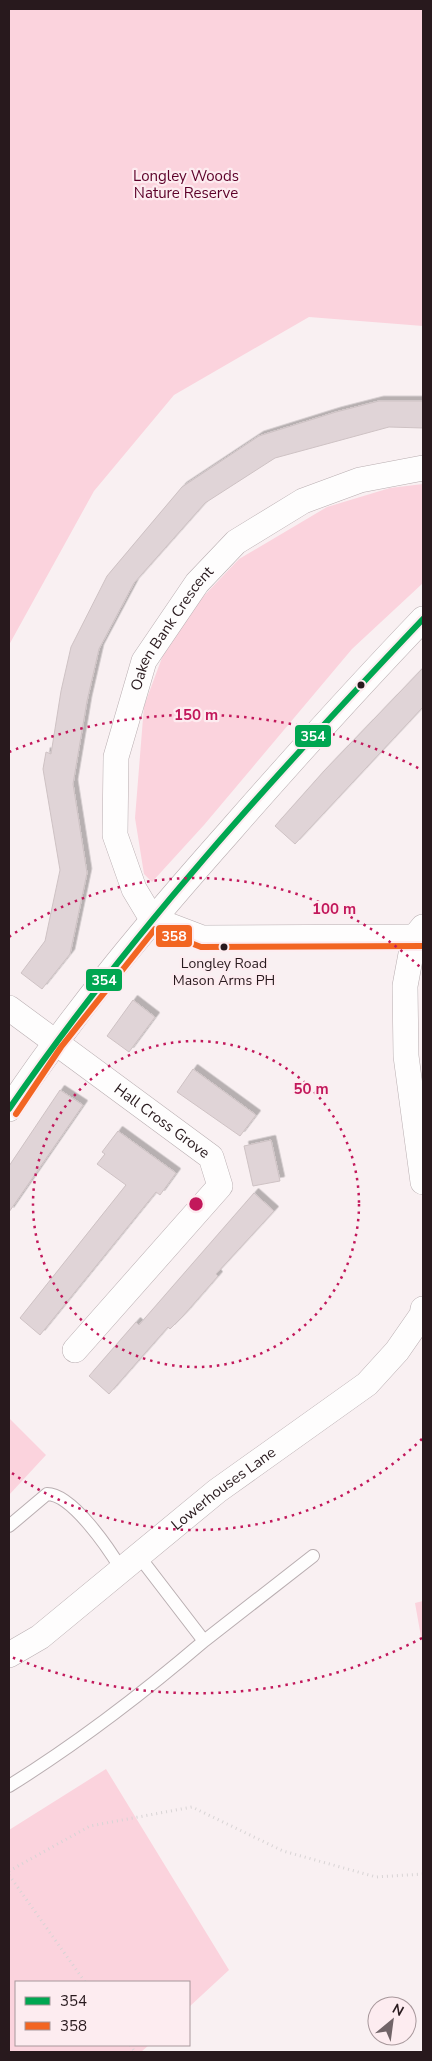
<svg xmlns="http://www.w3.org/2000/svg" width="432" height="2061" font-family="'Nunito Sans',sans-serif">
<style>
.green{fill:#fbd3dd}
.building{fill:#e0d4d7;stroke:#cec2c4;filter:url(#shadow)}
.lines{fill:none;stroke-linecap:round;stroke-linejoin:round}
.lane-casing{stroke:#b9aeb1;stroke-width:14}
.street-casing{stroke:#b9aeb1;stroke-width:26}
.path{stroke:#d8d4d5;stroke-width:3;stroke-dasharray:1 4;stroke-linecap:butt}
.lane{stroke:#fefdfd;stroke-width:12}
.street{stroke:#fefdfd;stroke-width:25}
.bus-1-casing{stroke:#fdecf0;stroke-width:10}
.bus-2-casing{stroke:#fdecf0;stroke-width:10}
.bus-1{stroke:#00a651;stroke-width:6}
.bus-2{stroke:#f26522;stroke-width:6}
.ring{fill:none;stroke:#c2185b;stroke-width:2.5;stroke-dasharray:2.5 5}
.bus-dot{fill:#28191d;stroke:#fdecf0;stroke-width:2}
.labels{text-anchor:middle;stroke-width:4.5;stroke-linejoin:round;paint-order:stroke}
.bus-label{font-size:14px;fill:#28191d;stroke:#fdecf0}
.park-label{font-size:15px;fill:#5c0029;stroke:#fdecf0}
.street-label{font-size:15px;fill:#28191d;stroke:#fdecf0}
.centre{fill:#c2185b;stroke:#fdecf0;stroke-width:2.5}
.ring-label{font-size:15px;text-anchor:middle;font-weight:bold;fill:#c2185b;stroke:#fdecf0;stroke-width:4.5;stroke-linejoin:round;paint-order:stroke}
.line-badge{stroke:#fdecf0;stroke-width:2}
.badge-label{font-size:14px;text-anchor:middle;font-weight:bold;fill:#fff}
</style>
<defs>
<filter id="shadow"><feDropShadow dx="4.5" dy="-4.5" stdDeviation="0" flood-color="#0004"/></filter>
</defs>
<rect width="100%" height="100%" fill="#f9f0f2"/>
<!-- green -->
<path class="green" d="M9,9h414v317l-114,-9 -135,78 -80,96 -85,154z
M423,484v99l-71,66 -148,176 -52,57 -8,-8 -9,-56 9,-112 22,-59 33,-46 40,-42 88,-52 63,-19z
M9,1418l37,37 -37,40z
M423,1601v47l-8,-45z
M106,1769l123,201 -40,37v-25h-173v63h133l-8,7h-132v-222z"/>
<!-- building -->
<path class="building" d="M379,401h44v27l-34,-1 -114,31 -70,45 -71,80 -35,66 -12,52 -14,83 14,89 -17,81 -28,35 -21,-16 24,-32 15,-71 -17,-101 3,-17 5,2 10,-63 10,-44 36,-71 75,-89 77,-51 77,-24z
M423,668v39l-128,137 -20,-18 49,-55z
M133,1000l22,17 -26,35 -22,-16z
M193,1069l63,46 -16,21 -63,-44z
M60,1090l23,15 -74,107v-46z
M118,1131l58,42 -16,22 -4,-3 -116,143 -20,-17 106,-133 -29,-21 8,-10 -3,-2z
M271,1140l9,41 -27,5 -9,-40z
M254,1193l20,18 -58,63 2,2 -35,40 -13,13 -2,-2 -59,67 -20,-18 47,-54 3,3z"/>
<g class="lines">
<defs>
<path id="lane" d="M9,1526l38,-32c25,0 62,55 74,75
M138,1555l66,86 109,-85
M9,1786c69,-43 133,-92 195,-145"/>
<g id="street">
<path id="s1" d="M152,919l-18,-30 -19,-54 1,-78 28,-96 53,-78 39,-41 67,-41 57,-21 63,-12"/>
<path d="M152,919l50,19 221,-1"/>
<path d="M423,927l-9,11 -9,48 1,70 17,126"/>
<path id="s2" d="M9,1008l202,149 9,29 -145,164"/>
<path d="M9,1109c66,-99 142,-189 221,-278 63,-72 127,-143 193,-212"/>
<path id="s3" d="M9,1655l31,-18 177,-146 150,-107 30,-33 25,-36 1,-6"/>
</g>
</defs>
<!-- lane casing -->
<use href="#lane" class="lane-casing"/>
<!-- street casing -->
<use href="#street" class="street-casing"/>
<!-- path -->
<path class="path" d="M9,1871l81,-45 102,-19 91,44 93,26 47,-3
M9,1875l76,107
M130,2045l5,7"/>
<!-- lane -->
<use href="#lane" class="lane"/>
<!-- street -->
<use href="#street" class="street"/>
<defs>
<path id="bus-1" d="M9,1109c121,-176 267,-335 414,-490"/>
<path id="bus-2" d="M16,1114l45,-67 94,-118 46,18 222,-1"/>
</defs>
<!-- bus-1 casing -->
<use href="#bus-1" class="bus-1-casing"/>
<!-- bus-2 casing -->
<use href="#bus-2" class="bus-2-casing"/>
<!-- bus-1 -->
<use href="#bus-1" class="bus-1"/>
<!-- bus-2 -->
<use href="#bus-2" class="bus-2"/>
</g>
<!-- distance rings -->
<g class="ring">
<circle cx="196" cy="1204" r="163"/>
<path d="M422 1439A326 326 0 0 1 9 1471M9 937A326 326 0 0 1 422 969"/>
<path d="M422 1638A489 489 0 0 1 9 1656M9 752A489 489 0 0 1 422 770"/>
</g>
<!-- markers -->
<g class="bus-dot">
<circle cx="361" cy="685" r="4.5"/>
<circle cx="224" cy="947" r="4.5"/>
</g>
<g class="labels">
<!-- bus labels -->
<g class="bus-label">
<text x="224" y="968">Longley Road<tspan x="224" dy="17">Mason Arms PH</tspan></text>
</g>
<!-- park labels -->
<g class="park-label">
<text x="186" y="181">Longley Woods<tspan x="186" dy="17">Nature Reserve</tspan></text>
</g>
<!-- street labels -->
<g class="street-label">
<text dy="5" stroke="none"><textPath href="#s1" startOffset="312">Oaken Bank Crescent</textPath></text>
<text dy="5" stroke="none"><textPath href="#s2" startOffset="190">Hall Cross Grove</textPath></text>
<text dy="5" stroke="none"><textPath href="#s3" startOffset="272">Lowerhouses Lane</textPath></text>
</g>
</g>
<circle cx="196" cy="1204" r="8" class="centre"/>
<g class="ring-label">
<text x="196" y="720">150 m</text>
<text x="334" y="914">100 m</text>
<text x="311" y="1094">50 m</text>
</g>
<g class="line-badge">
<rect x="294" y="724" width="38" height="24" rx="5" fill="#00a651"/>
<rect x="155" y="924" width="38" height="24" rx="5" fill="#f26522"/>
<rect x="85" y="968" width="38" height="24" rx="5" fill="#00a651"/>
</g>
<g class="badge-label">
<text x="313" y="741">354</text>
<text x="174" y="941">358</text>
<text x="104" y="985">354</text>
</g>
<!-- border -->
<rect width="432" height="2061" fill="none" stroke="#28191d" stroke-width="20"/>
<!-- legend -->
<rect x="15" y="1981" width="175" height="65" fill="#fdecf0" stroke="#a8989c"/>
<rect x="25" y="1997" width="25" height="8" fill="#00a651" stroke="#a8989c"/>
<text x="60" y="2006" font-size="15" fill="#28191d">354</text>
<rect x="25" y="2022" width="25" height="8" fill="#f26522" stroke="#a8989c"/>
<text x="60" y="2031" font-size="15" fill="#28191d">358</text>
<!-- north arrow -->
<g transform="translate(392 2021) rotate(29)"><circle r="24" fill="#fdecf0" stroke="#a8989c"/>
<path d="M0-4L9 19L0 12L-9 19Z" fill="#716468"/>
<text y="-8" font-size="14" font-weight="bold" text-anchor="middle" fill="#28191d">N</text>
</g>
</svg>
